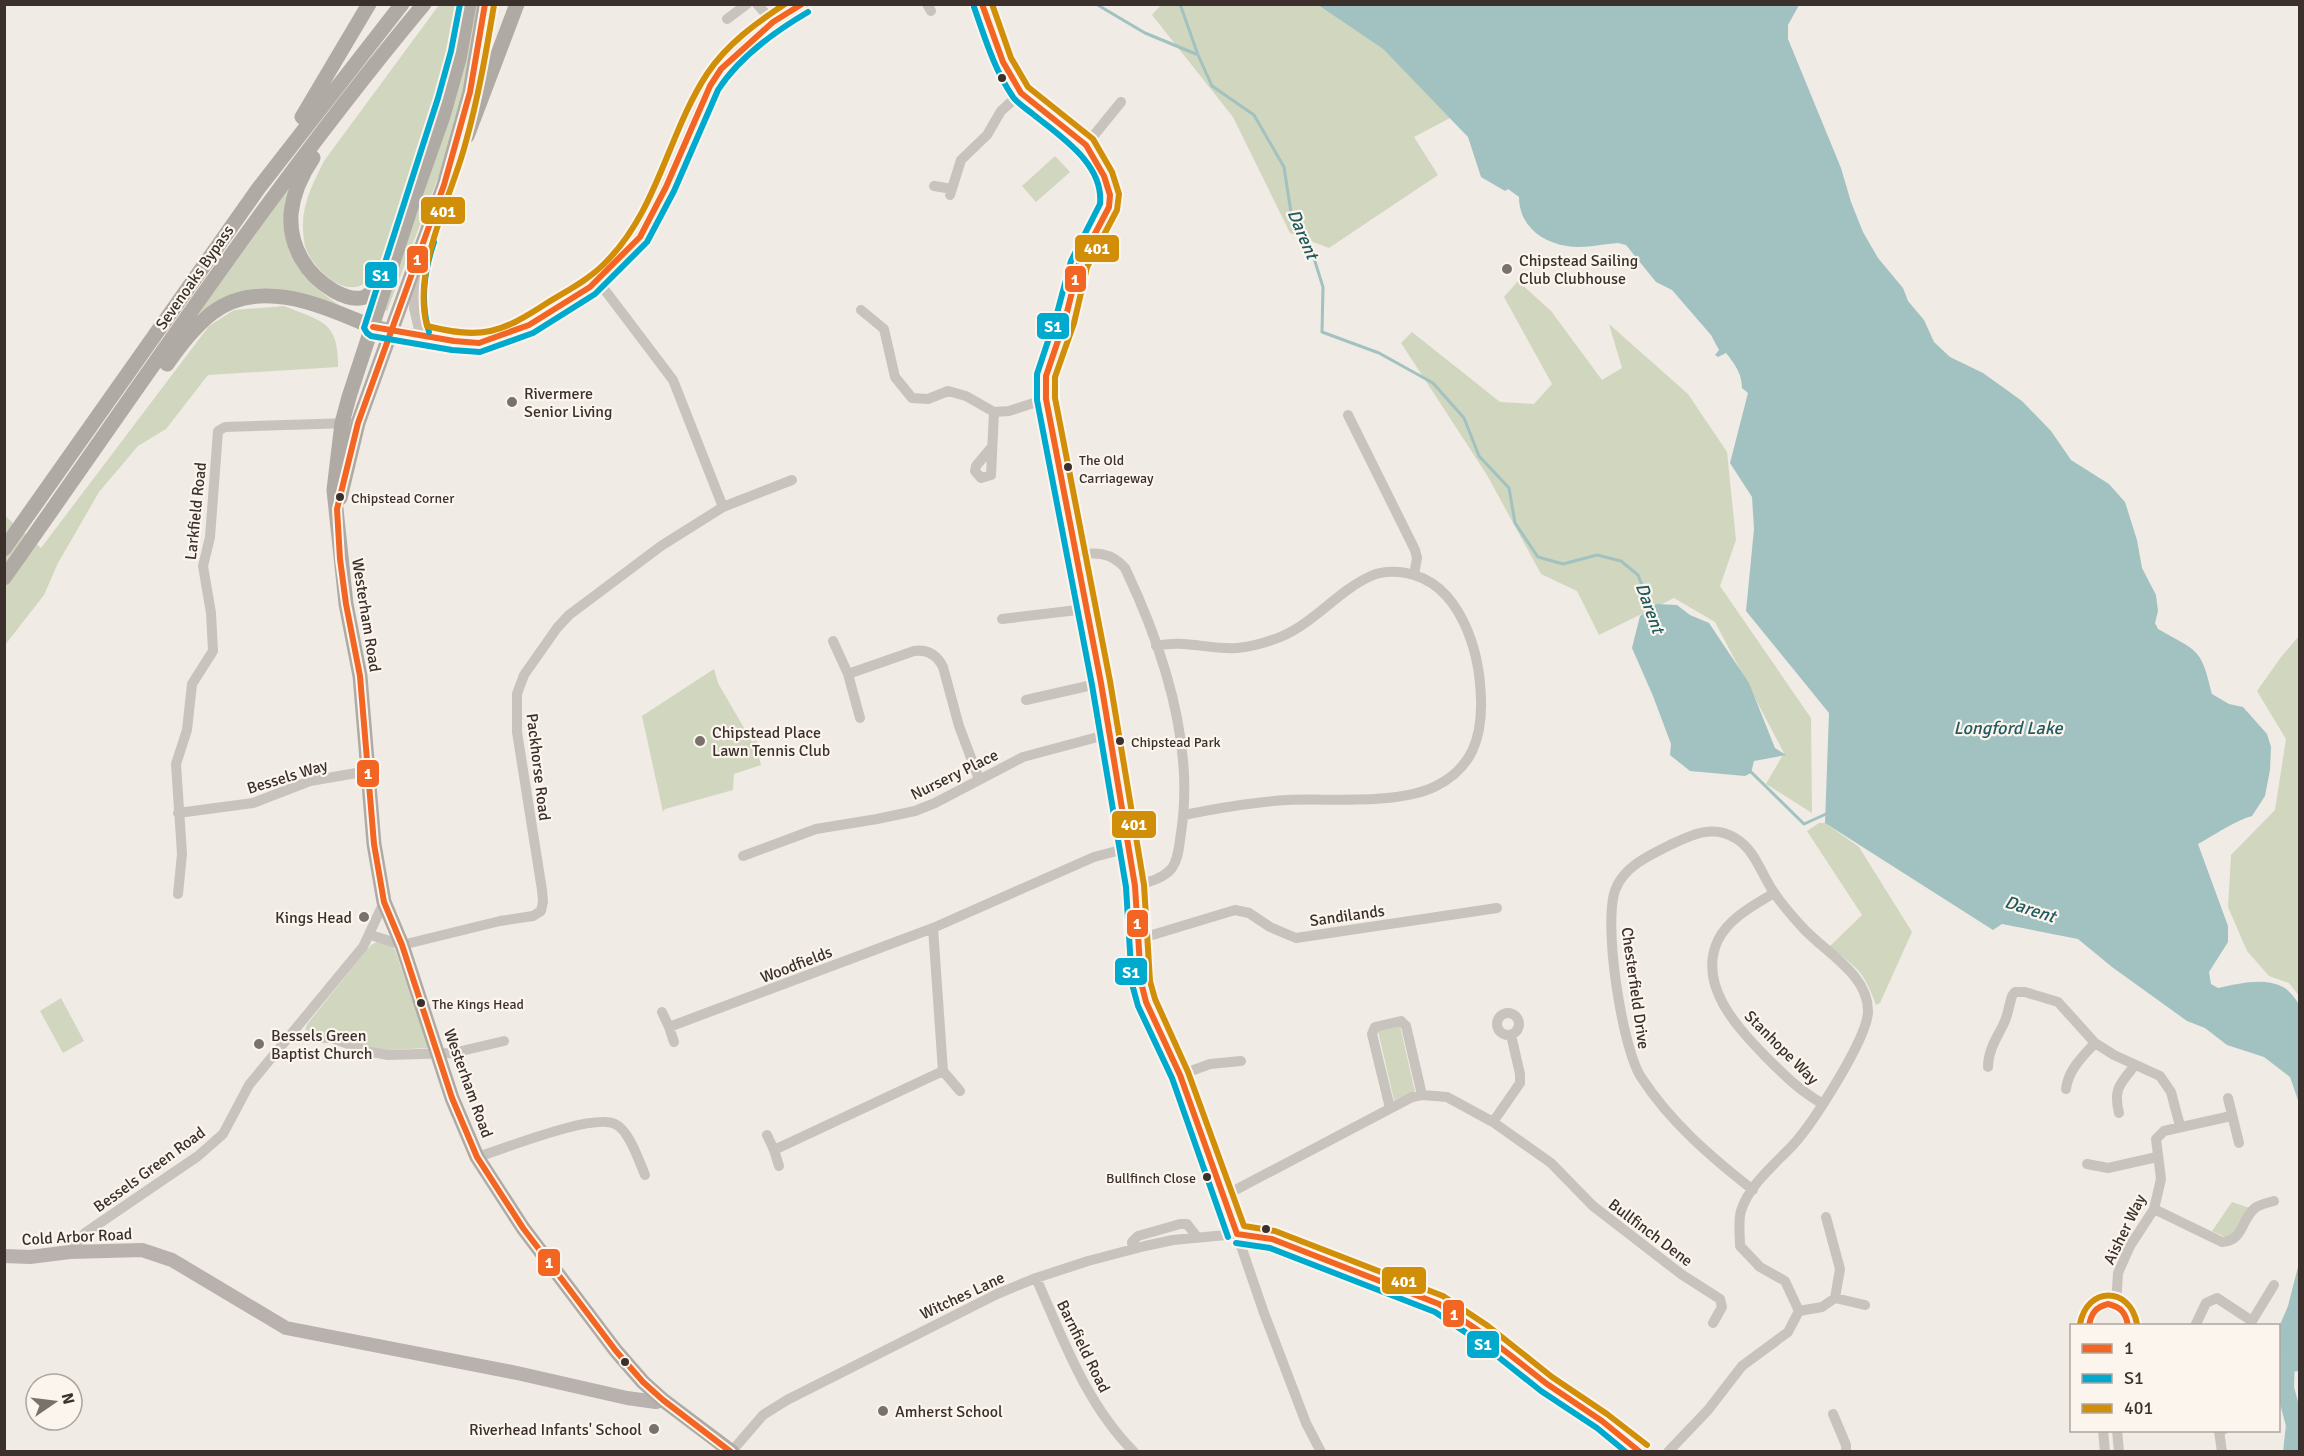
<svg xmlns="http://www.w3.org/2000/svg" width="2304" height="1456" font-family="Signika,sans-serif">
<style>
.green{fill:#d1d6bf}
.water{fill:#a1c2c1}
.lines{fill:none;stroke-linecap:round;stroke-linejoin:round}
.stream{stroke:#a1c2c1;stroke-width:3}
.river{stroke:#a1c2c1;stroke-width:18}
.minor{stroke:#c9c3be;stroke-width:10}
.major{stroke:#b8b1ad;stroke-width:14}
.highway{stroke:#afaaa4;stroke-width:15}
.bus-1-casing{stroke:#fbf5ee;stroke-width:10}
.bus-2-casing{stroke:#fbf5ee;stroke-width:10}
.bus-3-casing{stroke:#fbf5ee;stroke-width:10}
.bus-1{stroke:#f26522;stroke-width:6}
.bus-2{stroke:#00a9ce;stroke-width:6}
.bus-3{stroke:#d18e09;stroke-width:6}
.bus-dot{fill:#3b302b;stroke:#fbf5ee;stroke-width:2}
.poi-dot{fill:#7a716c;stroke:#fbf5ee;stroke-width:2}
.labels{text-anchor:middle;stroke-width:4.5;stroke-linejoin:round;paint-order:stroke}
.bus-label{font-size:14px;fill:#3b302b;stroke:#fbf5ee;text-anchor:start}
.poi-label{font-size:16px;fill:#3b302b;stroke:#fbf5ee;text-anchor:start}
.street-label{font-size:16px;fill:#3b302b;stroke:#fbf5ee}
.water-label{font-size:18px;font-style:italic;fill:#1f5a5e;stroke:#fbf5ee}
.line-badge{stroke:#fbf5ee;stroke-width:2}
.badge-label{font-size:16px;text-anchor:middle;font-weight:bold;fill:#fff}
</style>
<rect width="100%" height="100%" fill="#f0ebe5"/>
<!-- green -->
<path class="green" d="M439,5h19l-4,36 -15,64 -62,164c-3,4 -7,11 -12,14 -22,16 -54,-17 -60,-37 -1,-5 -2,-13 -2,-19 -1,-23 11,-46 21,-66z
M475,5h5l-20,102 -21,68 -52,136 -3,-1 66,-196z
M1161,5h157l65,44 67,69 -36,19 24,38 -109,73 -39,-15 -57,-116 -81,-102z
M1055,156l15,16 -34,30 -14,-16z
M292,184c-2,11 -6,22 -7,32 -3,43 22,69 56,90 -60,-20 -90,-31 -144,9z
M1518,281l33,30 51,69 20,-12 -13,-44 79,70 39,58 9,88 -16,46 91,132 1,95 -46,-29 18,-31 -69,-131 -41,-24 -75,37 -22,-44 -36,-17 -54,-99 -86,-132 11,-11 88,70 34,2 18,-20 -48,-87z
M284,306c37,15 55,15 54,61l-130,8 -42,54 -28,17 -39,46 -41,71 -14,32 -39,50 -1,-130 37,33 168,-222 25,-16z
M2299,636v360l-10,-13 -20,-7 -22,-25 -19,-44 3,-52 44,-45 11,-71 -29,-48 24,-34z
M714,669l4,14 34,59 4,-2 2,5 -1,5 4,15 -27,9 -1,16 -68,19 -2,3 -21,-96z
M1819,823h6l34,24 53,85 -32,71 -4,2c-12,-34 -19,-38 -47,-58l33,-32 -55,-84z
M377,942l14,3 4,5 34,98 -42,2 -77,-17 -5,-4 3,-6 63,-78z
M61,998l23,43 -21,12 -23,-42z
M1400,1026l15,66 -21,8 -16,-69z
M2232,1202l18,6 -18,32 -20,-9z"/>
<!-- water -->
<path class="water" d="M1318,5h481l-11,20v14l53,129 10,34 12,30 15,26 25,30 5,13 16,19 10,22 16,15 33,16 39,28 29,30 20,29 38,24 16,18 12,38 5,28 14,27 2,16 -3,12 3,6c40,23 43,18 54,65l17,10 14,3 24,27 4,13 -1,23 -5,26 -13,20c-16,4 -39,20 -54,28l30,82v16l-19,30 2,12 7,4c20,-4 46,-11 65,-1 6,3 12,11 16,17v99l-9,-26 -26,-20 -37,-12 -22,-17 -18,-7 -75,-54 -34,-28 -76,-15 -9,6 -168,-107 4,-110 -83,-102 8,-82 -2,-32 -22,-34 18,-70 -6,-5c0,-14 -7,-24 -16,-35l-8,4 -3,-2 4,-5 -8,-15 -39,-45 -16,-8 -30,-37 -8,-2c-16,1 -35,6 -51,3 -27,-4 -48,-22 -48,-49l-11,-8 -3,2 -24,-14 -13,-40 -85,-88z
M1656,604l21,1 13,10 19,8 40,60 26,65 11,7 -32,6 -3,12 -6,3 -55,-5 -20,-16 1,-11 -18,-48 -21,-48 8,-32z
M2299,1263v108l-8,1 -6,16 -6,-4v-57l9,-21z"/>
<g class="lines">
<!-- stream -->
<path class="stream" d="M1096,4l49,29 51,21
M1180,4l18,51 14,31 42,29 30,52 8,52 15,17 16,51 -1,45 57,21 54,30 31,35 15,38 30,32 6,35 23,34 25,7 34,-9 24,6 17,14 14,35
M1749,770l55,54 22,-10
M2295,1425l5,-9"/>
<!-- river -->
<path class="river" d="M2292,1452l3,-27 -10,-37 1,-30 14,-31"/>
<!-- minor -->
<path class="minor" d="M757,4l16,18
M927,4l4,7
M982,4l21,58 18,31 65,52 18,31 6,19 -1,12 -30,57 -14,56 -19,56v23l55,284 34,203 6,96 5,20 34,73 26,69 58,169 42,110 15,29
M727,19l20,-15
M1086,145l35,-43
M934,186l18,3
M950,195l11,-35 26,-25 14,-24 20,-18
M416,275l-2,33 6,26
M861,310l23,19 11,48 17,21 16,1 20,-8 18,5 28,16 15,-1 37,-12
M391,330l63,11 25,2 50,-18 69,-44 42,-44 26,-50 44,-101 11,-17 52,-47 30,-18
M1348,415l67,135 2,8 -3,17
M991,448l-15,18 -1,5 6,7 10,-3 3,-63
M723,507l69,-27
M1076,555c20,-3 35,-3 49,13 38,80 70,176 56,265 -2,12 -2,25 -9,35 -9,11 -24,14 -37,18
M1002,619l84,-10
M833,641l15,33 12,44
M1156,646c27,-7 53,4 81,2 12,-1 24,-4 35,-8 39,-12 63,-48 99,-64 11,-5 23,-5 35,-3 55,10 74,79 75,127 1,38 -9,68 -45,86 -37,19 -106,12 -149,14 -34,2 -69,8 -103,15
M848,674l66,-23c14,-2 23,4 29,16l16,59 20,53
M1026,700l75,-17
M178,813l75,-10 57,-22 58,-10
M743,856l73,-27 61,-10 38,-8 20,-8 88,-46 86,-23
M1774,893c-20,12 -45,25 -56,47 -21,45 19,87 48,117 18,18 34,34 57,47
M178,894l4,-40 -6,-90 11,-34 5,-46 21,-33 -2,-38 -8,-47 7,-29 8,-106 7,-4 124,-4
M371,935l31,10 98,-24 33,-5 8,-5 2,-9 -1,-12 -25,-158v-38l7,-19 33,-47 12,-13 92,-69 62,-39 -50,-127 -75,-99
M1139,939l96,-29 14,3 21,14 26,11 201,-30
M662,1012l7,15 264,-99
M1497 1024a11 11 0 1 1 22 0a11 11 0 1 1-22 0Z
M669,1027l5,15
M289,1037l43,1 35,13 21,4 65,-2 51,-12
M1988,1067c0,-17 9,-29 16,-44 4,-8 5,-18 8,-27l3,-4h10l33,10 37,41 19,12 46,21 11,16 9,34
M943,1071l17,20
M1180,1075l30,-11 31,-3
M2066,1089c2,-19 17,-33 29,-46
M2228,1098l11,45
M1390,1108l-18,-74 3,-7 26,-6 5,5 16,69
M2119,1113c-6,-24 1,-29 16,-48
M1493,1122l27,-39v-9l-9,-39
M767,1135l7,15
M477,1157c27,-8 115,-44 138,-33 14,6 24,37 30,51
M2087,1164l21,4 49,-11
M779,1166l-5,-16 169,-79 -10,-143 161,-71 34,-9
M1224,1196l188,-99 10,-2 25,2 46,25 58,41 42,43 88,68 39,25 2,8 -9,16
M2154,1209l68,33c22,-1 19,-23 33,-34 5,-4 12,-5 19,-7
M1826,1217l14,52 -5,29
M1133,1249l-1,-7 6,-6 42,-12h7l10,13
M70,1252l15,-19 113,-77 25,-22 26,-49 114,-138 21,-45
M1036,1278c27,61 50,126 98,174
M2116,1305l2,-32 12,-27 24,-37 7,-30 -5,-40 8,-8 67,-15
M1799,1311l23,-4 13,-9 30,7
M2089,1326c0,-29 39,-29 39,0
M2195,1326l11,-23 11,-5 35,23 22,-36
M1833,1414l13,31v7
M2103,1430l2,22
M2117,1430l2,22
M732,1451l31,-36 24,-15 210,-106 39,-16 52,-17 57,-15 28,-6 64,-6 35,5 167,65 43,29 65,51 55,37 39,31
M1668,1452l40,-42 34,-44 46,-34 11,-21 -14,-30 -25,-14 -20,-21c0,-11 -2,-25 1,-35 8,-26 34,-47 52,-66 20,-22 74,-106 75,-133 1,-37 -42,-59 -65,-84 -10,-11 -20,-22 -28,-34 -14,-19 -19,-44 -40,-56 -22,-14 -44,-3 -65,7 -20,10 -45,21 -54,43 -14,32 6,160 25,189 29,45 70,80 112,113
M2222,1452l-3,-21 4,-1"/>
<!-- major -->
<path class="major" d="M4,1256l26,1 40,-5 72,-2 30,10 114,68 231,45 110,25 29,4 7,-2"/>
<!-- highway -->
<path class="highway" d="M469,4l-10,55 -16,57 -29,82 -65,199 -7,26 -8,67 12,114 14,72 14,168 10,58 18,43 50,153 25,59 46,71 93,123 27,31 20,18 69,52
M302,117l67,-113
M467,136l50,-132
M313,158c-11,16 -20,36 -22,56 -2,32 15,61 43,77 9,5 20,10 31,6 10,-5 15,-16 20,-25
M167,364c13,-18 27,-37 45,-51 49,-37 112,-6 161,14l10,2
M340,498l18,-75 86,-238 26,-93 15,-88
M4,549l254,-360 144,-185
M4,578c137,-193 268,-392 420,-574"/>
<defs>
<path id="bus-1" d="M485,4l-15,88 -26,93 -86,238 -21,86 3,50 6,45 14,72 14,168 10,58 18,43 50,153 25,59 46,71 93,123 27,31 20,18 68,52
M982,4l21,58 18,31 65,52 18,31 6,19 -1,12 -30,57 -14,56 -19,56v23l55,284 34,203 6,96 5,20 34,73 57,159
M373,327l81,14 25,2 50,-18 61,-38 50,-50 26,-50 44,-101 11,-17 52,-47 29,-18
M1237,1234l35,5 167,65 43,29 65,51 55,37 38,31
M2089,1326c2,-13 7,-19 19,-22 13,3 18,9 20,22"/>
<path id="bus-2" d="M460,4l-9,47 -13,47 -74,230 3,5 4,3 81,14 28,2 53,-19 62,-39 52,-52 27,-51 44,-101c21,-33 56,-58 90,-78
M974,7c11,31 20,62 39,90 5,7 14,12 21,18 27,22 70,49 66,89l-29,57 -15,56 -19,57v26l55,285 34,202 6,97 6,22 34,72 56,159
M429,332c-9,-31 -5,-60 5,-90
M1236,1243l34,5 165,64 42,28 64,51 56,37 29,24"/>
<path id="bus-3" d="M992,4l19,54 17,29 65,52 19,33 7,22 -2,16 -30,57 -13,56 -19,54v21l55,283 34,204 6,96 5,18 33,73 56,154 31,5 168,65 45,30 64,51 55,37 40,31
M494,5c-8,48 -16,94 -29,140 -15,56 -53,123 -38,181 55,14 74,7 120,-23 19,-12 40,-22 56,-38 55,-53 64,-130 104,-191 20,-30 49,-51 78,-70
M2080,1324c7,-38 50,-38 57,0"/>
</defs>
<!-- bus-1 casing -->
<use href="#bus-1" class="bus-1-casing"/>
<!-- bus-2 casing -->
<use href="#bus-2" class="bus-2-casing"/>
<!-- bus-3 casing -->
<use href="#bus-3" class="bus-3-casing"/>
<!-- bus-1 -->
<use href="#bus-1" class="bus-1"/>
<!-- bus-2 -->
<use href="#bus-2" class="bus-2"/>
<!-- bus-3 -->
<use href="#bus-3" class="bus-3"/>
</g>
<!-- markers -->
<g class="bus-dot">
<circle cx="1002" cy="78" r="5"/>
<circle cx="1068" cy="467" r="5"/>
<circle cx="340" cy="497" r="5"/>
<circle cx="1120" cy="741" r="5"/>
<circle cx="421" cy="1003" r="5"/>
<circle cx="1207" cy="1177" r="5"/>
<circle cx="1266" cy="1229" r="5"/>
<circle cx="625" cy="1362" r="5"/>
</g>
<g class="poi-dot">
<circle cx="1507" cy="269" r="6"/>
<circle cx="512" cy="402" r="6"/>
<circle cx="700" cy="741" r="6"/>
<circle cx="364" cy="917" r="6"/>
<circle cx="259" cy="1044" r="6"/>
<circle cx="883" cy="1411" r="6"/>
<circle cx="654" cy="1429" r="6"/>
</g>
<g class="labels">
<!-- bus labels -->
<g class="bus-label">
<text x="1079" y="465">The Old<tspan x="1079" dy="18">Carriageway</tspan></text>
<text x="351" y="503">Chipstead Corner</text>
<text x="1131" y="747">Chipstead Park</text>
<text x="432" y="1009">The Kings Head</text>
<text x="1196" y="1183" text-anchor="end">Bullfinch Close</text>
</g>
<!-- poi labels -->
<g class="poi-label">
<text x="1519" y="266">Chipstead Sailing<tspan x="1519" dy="18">Club Clubhouse</tspan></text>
<text x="524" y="399">Rivermere<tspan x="524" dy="18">Senior Living</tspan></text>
<text x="712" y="738">Chipstead Place<tspan x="712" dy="18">Lawn Tennis Club</tspan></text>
<text x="352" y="923" text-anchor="end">Kings Head</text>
<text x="271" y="1041">Bessels Green<tspan x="271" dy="18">Baptist Church</tspan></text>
<text x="895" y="1417">Amherst School</text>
<text x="642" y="1435" text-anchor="end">Riverhead Infants' School</text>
</g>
<!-- street labels -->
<g class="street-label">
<text transform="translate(194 277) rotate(-55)" y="6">Sevenoaks Bypass</text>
<text transform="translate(195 511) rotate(-84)" y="6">Larkfield Road</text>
<text transform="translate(367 615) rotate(81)" y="6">Westerham Road</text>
<text transform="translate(539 767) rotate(83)" y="6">Packhorse Road</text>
<text transform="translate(954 774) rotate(-26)" y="6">Nursery Place</text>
<text transform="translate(287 776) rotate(-17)" y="6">Bessels Way</text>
<text transform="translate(1347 915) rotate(-8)" y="6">Sandilands</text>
<text transform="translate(796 964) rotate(-21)" y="6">Woodfields</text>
<text transform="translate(1636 988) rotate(82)" y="6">Chesterfield Drive</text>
<text transform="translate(1782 1047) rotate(45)" y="6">Stanhope Way</text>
<text transform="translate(469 1083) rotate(70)" y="6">Westerham Road</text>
<text transform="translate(149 1169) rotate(-36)" y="6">Bessels Green Road</text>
<text transform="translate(2124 1229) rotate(-64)" y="6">Aisher Way</text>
<text transform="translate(1651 1232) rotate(37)" y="6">Bullfinch Dene</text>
<text transform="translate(77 1236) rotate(-3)" y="6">Cold Arbor Road</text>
<text transform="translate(962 1295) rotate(-25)" y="6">Witches Lane</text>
<text transform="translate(1084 1346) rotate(64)" y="6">Barnfield Road</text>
</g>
<!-- water labels -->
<g class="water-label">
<text transform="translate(1303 234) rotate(67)" y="6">Darent</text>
<text transform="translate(1650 608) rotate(70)" y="6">Darent</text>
<text x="2008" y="734">Longford Lake</text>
<text transform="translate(2030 909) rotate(18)" y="6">Darent</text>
</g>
</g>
<g class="line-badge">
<rect x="420" y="196" width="46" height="29" rx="6" fill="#d18e09"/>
<rect x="1074" y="234" width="46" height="29" rx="6" fill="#d18e09"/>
<rect x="406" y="245" width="23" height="29" rx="6" fill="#f26522"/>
<rect x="364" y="261" width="34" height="28" rx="6" fill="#00a9ce"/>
<rect x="1064" y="265" width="23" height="28" rx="6" fill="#f26522"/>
<rect x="1036" y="312" width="34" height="28" rx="6" fill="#00a9ce"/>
<rect x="356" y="759" width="24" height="29" rx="6" fill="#f26522"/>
<rect x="1111" y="810" width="46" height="29" rx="6" fill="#d18e09"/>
<rect x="1126" y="909" width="23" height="29" rx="6" fill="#f26522"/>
<rect x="1114" y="957" width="34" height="29" rx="6" fill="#00a9ce"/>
<rect x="537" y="1248" width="24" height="29" rx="6" fill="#f26522"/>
<rect x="1381" y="1266" width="46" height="29" rx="6" fill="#d18e09"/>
<rect x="1442" y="1299" width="23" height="29" rx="6" fill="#f26522"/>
<rect x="1466" y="1330" width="34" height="29" rx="6" fill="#00a9ce"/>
</g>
<g class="badge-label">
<text x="443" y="217">401</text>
<text x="1097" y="254">401</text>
<text x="417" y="265">1</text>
<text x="381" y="281">S1</text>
<text x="1075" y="285">1</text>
<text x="1053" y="332">S1</text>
<text x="368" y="779">1</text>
<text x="1134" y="830">401</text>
<text x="1137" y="929">1</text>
<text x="1131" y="978">S1</text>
<text x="549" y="1268">1</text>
<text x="1404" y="1287">401</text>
<text x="1454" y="1320">1</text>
<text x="1483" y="1350">S1</text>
</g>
<!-- border -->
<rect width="2304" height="1456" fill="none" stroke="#3b302b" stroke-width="12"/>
<!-- legend -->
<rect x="2070" y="1324" width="210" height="108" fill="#fbf5ee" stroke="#aea6a0" stroke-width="1.5"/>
<rect x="2082" y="1344" width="30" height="9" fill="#f26522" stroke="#aea6a0" stroke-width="1.5"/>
<text x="2124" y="1354" font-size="18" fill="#3b302b">1</text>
<rect x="2082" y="1374" width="30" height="9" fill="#00a9ce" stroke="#aea6a0" stroke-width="1.5"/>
<text x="2124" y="1384" font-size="18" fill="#3b302b">S1</text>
<rect x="2082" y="1404" width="30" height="9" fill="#d18e09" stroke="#aea6a0" stroke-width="1.5"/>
<text x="2124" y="1414" font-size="18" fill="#3b302b">401</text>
<!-- north arrow -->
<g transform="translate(54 1402) rotate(76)"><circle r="28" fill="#fbf5ee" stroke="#aea6a0" stroke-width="1.5"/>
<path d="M0-4.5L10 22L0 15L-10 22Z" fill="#7a716c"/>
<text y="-9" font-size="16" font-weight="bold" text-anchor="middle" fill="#3b302b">N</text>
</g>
</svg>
